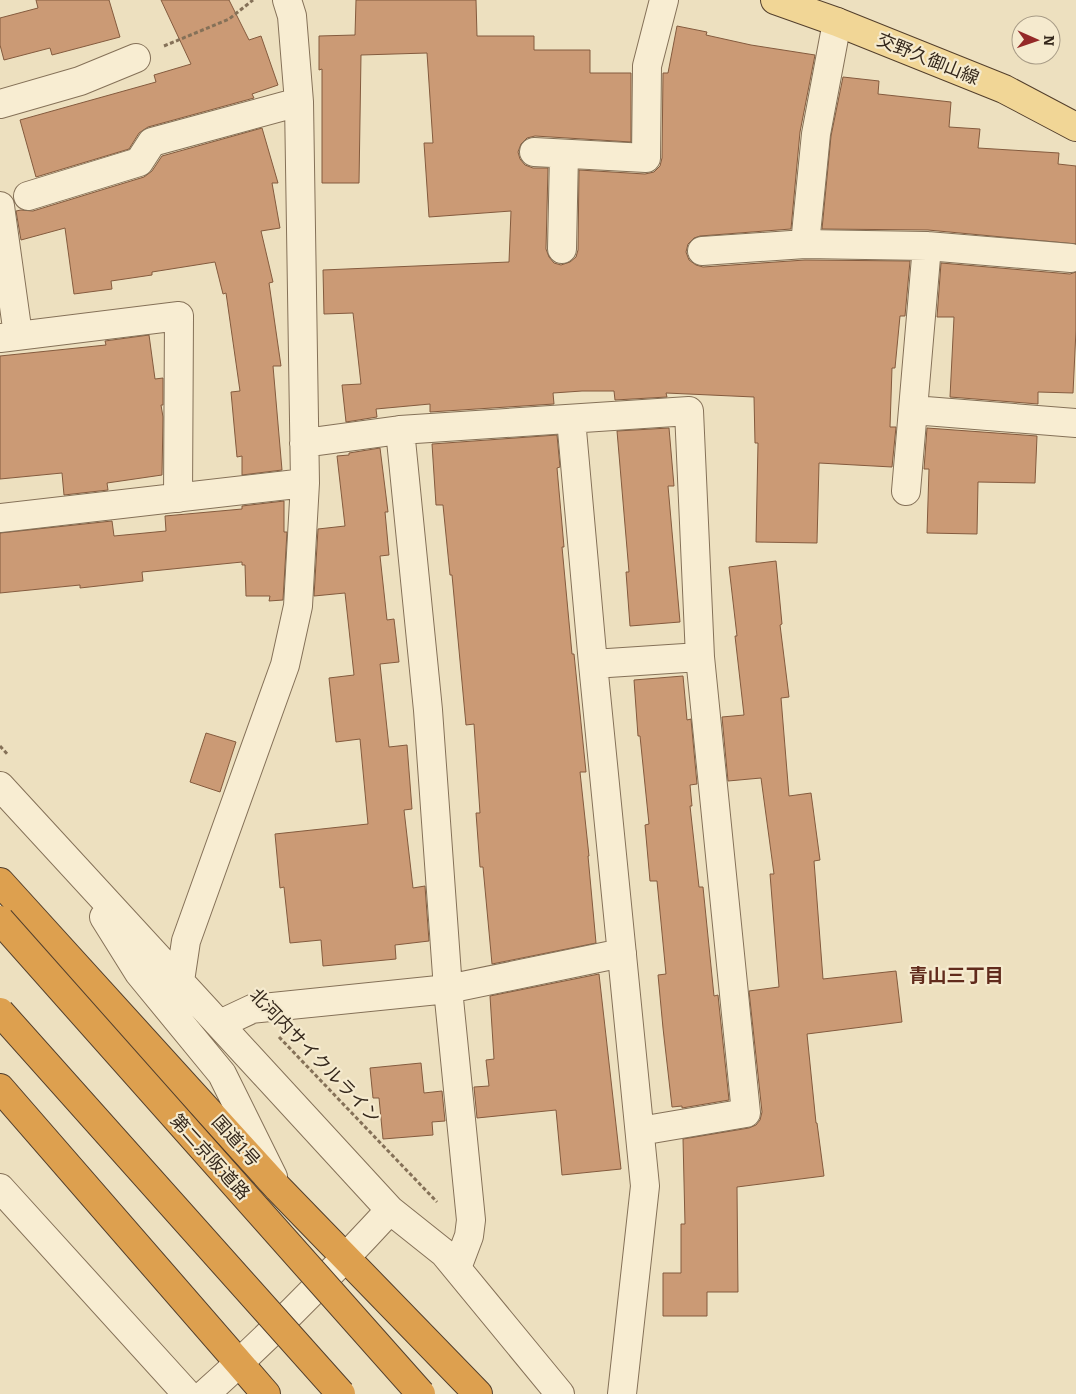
<svg xmlns="http://www.w3.org/2000/svg" width="1076" height="1394" font-family="Bitter,'Noto Sans JP',serif">
<style>
.building{fill:#cb9a75;stroke:#845b3e}
.lines{fill:none;stroke-linecap:round;stroke-linejoin:round}
.minor-casing{stroke:#857158;stroke-width:30}
.major-casing{stroke:#533f2c;stroke-width:30}
.highway-casing{stroke:#533f2c;stroke-width:30}
.path{stroke:#857158;stroke-width:3;stroke-dasharray:4 2.5;stroke-linecap:butt}
.minor{stroke:#f8edd2;stroke-width:28}
.major{stroke:#f1d696;stroke-width:28}
.highway{stroke:#dda04f;stroke-width:28}
.highway-bridge-casing{stroke:#533f2c;stroke-width:30;stroke-linecap:butt}
.highway-bridge{stroke:#dda04f;stroke-width:28}
.labels{text-anchor:middle;stroke-width:4.5;stroke-linejoin:round;paint-order:stroke}
.street-label{font-size:18px;fill:#35281c;stroke:#f5eace}
.neighbourhood-label{font-size:19px;font-weight:bold;fill:#612b1c;stroke:#f5eace}
</style>
<rect width="100%" height="100%" fill="#ede0bf"/>
<!-- building -->
<path class="building" d="M36,0h73l11,37 -68,18 -2,-7 -46,12 -4,-15v-27l38,-10z
M161,0h68l20,40 12,-4 17,49 -26,9 2,4 -106,29 -9,6 -10,16 -93,28 -16,-57 136,-38 -2,-7 37,-11z
M356,0h120l1,36h57v14h56v23h41v69l-96,-6 -8,2 -6,6 -3,8 2,7 5,6 8,3h15l-2,81 3,8 5,6 7,2 9,-3 6,-5 2,-7 1,-80 66,4 9,-2 6,-6 2,-8 1,-85h5l9,-47 30,6 -1,3 45,10 64,10 -15,77 -9,97 -91,7 -6,2 -6,6 -2,8 3,8 7,5 7,2 102,-7 105,1 -5,55h-5l-5,52h-3l-2,59h6l-4,40 -73,-4 -2,80 -61,-1 2,-99h-3l-1,-46 -88,-4 1,4 -52,3 -1,-9h-32l-29,2 1,11 -124,8v-8l-54,5 1,8 -31,5 -4,-37 19,-1 -8,-71 -29,1 -1,-44 186,-8 2,-51 -82,6 -5,-74h9l-6,-90 -66,2 -2,128h-37v-114l-3,1v-34l36,-1z
M843,77l36,4 -1,13 73,8 -2,25 31,2 -2,19 81,5 -1,11 18,2v78l-148,-14 -106,-1 9,-93z
M262,128l16,55h-6l8,45 -19,3 12,51 -4,1 12,83h-8l9,104 -40,5v-19l-5,1 -6,-65 9,-1 -14,-98 -3,1 -8,-32 -63,10v3l-41,6 1,8 -38,5 -9,-66 -44,12 -5,-29 5,-1 12,1 111,-34 8,-6 10,-15z
M941,263l129,11 6,-2v58l-3,63 -35,-1v12l-88,-7 4,-80h-17z
M149,335l6,44 8,-1v27h-2l2,12 -1,58 -55,8 1,7 -44,5 -2,-22 -62,6v-123l106,-11 -1,-4z
M669,428l5,58h-6l12,136 -50,4 -4,-54h3l-12,-141z
M927,428l110,8 -2,47 -57,-1 -1,52 -50,-1 2,-64h-5z
M557,435l3,32 -3,1 7,79h-2l10,107h2l12,118h-6l9,84h-1l8,87 -104,21 -9,-97h-3l-4,-54h4l-6,-89 -8,1 -14,-150h-2l-7,-70h-7l-4,-61z
M380,448l8,64h-3l4,43 -9,1 7,64 7,-1 5,43 -19,2 9,83 18,-2 5,64 -8,1 9,78 12,-2 4,55 -34,4 1,14 -73,7 -2,-26 -31,3 -6,-56 -4,1 -5,-54 93,-10 -8,-85 -24,3 -7,-64 25,-3 -9,-82 -31,3 4,-67 27,-3 -8,-70 12,-1v-2z
M284,501v31h3l-4,68 -14,1 1,-5h-24l-1,-31h-3v-3l-100,10 1,9 -63,7v-3l-80,8v-60l112,-12 2,15 52,-5 -1,-15 77,-7v-3z
M776,561l6,63 -2,1 9,72 -8,1 8,98 22,-3 9,67 -6,1 9,118 73,-8 6,51 -95,12 9,89h1l7,53 -87,11 1,105h-31v24h-44v-43h18v-49h4l-2,-85 66,-11 7,-3 4,-5 2,-8 -13,-121 30,-4 -9,-113h4l-13,-96 -33,3 -6,-64 22,-2 -9,-79h2l-8,-69z
M683,676l4,44 4,-1 6,65 -7,1 2,21h-2l9,81h4l11,109 4,-1 11,105 -47,8v-2l-10,1 -9,-79 -5,-53 8,-1 -9,-93h-7l-5,-56 4,-1 -9,-88h-2l-4,-56z
M206,733l30,9 -16,50 -30,-10z
M599,974l22,195 -59,6 -6,-65 -79,8 -3,-31 15,-1 -3,-26 8,-1 -4,-63z
M421,1063l3,30 18,-2 3,30 -13,1 1,13 -50,4 -4,-41h-6l-3,-30z"/>
<g class="lines">
<defs>
<path id="minor" d="M0,104l80,-23 56,-23
M534,152l112,6 1,-92 17,-66
M28,196l111,-34 13,-20 147,-40
M0,206l18,129
M805,244l11,-110 21,-112
M562,249l2,-95
M702,251l103,-7 122,2 144,12
M0,338l179,-22 -1,182
M913,410l163,13
M571,419l22,245 52,522 -23,208
M400,430l28,280 20,279 23,231 -2,16 -12,32
M304,443l96,-13 289,-19 11,246 46,456 -106,18
M906,491l21,-245
M0,518l305,-35
M593,664l107,-7
M0,786l390,424 54,43 116,141
M104,917l35,56 83,101 51,103
M180,981l6,-40 99,-276 13,-59 7,-123 -6,-381 -7,-86 -5,-16
M220,1024l32,-15 196,-20 174,-36
M0,1188l187,206
M205,1394c65,-58 126,-120 185,-184"/>
<path id="major" d="M775,0l62,22 167,67 72,38"/>
<path id="highway" d="M0,882l278,306 200,206
M0,1088l266,306"/>
</defs>
<!-- minor casing -->
<use href="#minor" class="minor-casing"/>
<!-- major casing -->
<use href="#major" class="major-casing"/>
<!-- highway casing -->
<use href="#highway" class="highway-casing"/>
<!-- path -->
<path class="path" d="M164,46l65,-27 24,-19
M0,746l8,9
M279,1037l158,165"/>
<!-- minor -->
<use href="#minor" class="minor"/>
<!-- major -->
<use href="#major" class="major"/>
<!-- highway -->
<use href="#highway" class="highway"/>
<defs>
<path id="highway-bridge" d="M0,920l421,474
M0,1012l341,382"/>
</defs>
<!-- highway-bridge casing -->
<use href="#highway-bridge" class="highway-bridge-casing"/>
<!-- highway-bridge -->
<use href="#highway-bridge" class="highway-bridge"/>
</g>
<g class="labels">
<!-- street labels -->
<g class="street-label">
<text transform="translate(928 59) rotate(22)" y="6">交野久御山線</text>
<text transform="translate(315 1056) rotate(46)" y="6">北河内サイクルライン</text>
<text transform="translate(236 1141) rotate(48)" y="6">国道1号</text>
<text transform="translate(210 1157) rotate(48)" y="6">第二京阪道路</text>
</g>
<!-- neighbourhood labels -->
<g class="neighbourhood-label">
<text x="956" y="982">青山三丁目</text>
</g>
</g>
<!-- north arrow -->
<g transform="translate(1036 40) rotate(92)"><circle r="24" fill="#f5eace" stroke="#a89c87"/>
<path d="M0-4L9 19L0 12L-9 19Z" fill="#942928"/>
<text y="-8" font-size="14" font-weight="bold" text-anchor="middle" fill="#35281c">N</text>
</g>
</svg>
